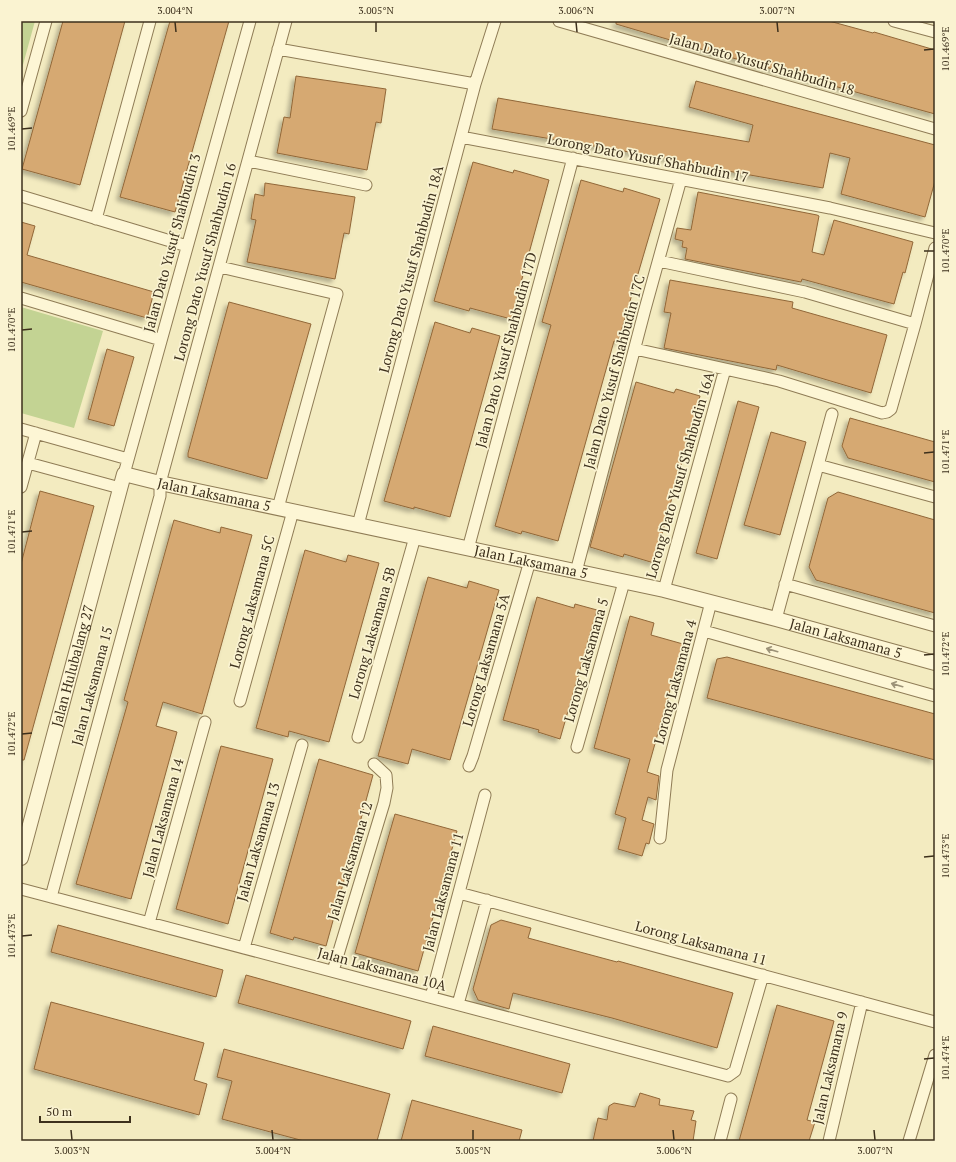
<svg xmlns="http://www.w3.org/2000/svg" width="956" height="1162" font-family="'PT Serif',serif">
<style>
.green{fill:#c3d393}
.building{fill:#d6a972;stroke:#916738;filter:url(#shadow)}
.lines{fill:none;stroke-linecap:round;stroke-linejoin:round}
.minor-casing{stroke:#8f7c56;stroke-width:13}
.tertiary-casing{stroke:#8f7c56;stroke-width:16}
.minor{stroke:#fdf6d5;stroke-width:11}
.tertiary{stroke:#fdf6d5;stroke-width:14}
.oneway{stroke:#9d9378}
.ticks{fill:none;stroke:#3d301c;stroke-width:1.5}
.labels{text-anchor:middle;stroke-width:3.5;stroke-linejoin:round;paint-order:stroke}
.street-label{font-size:14px;fill:#3d301c;stroke:#faf3d1}
.neatline{fill:none;stroke:#3d301c;stroke-width:1.5}
.ticks-label{font-size:10px;text-anchor:middle;fill:#3d301c}
</style>
<defs>
<filter id="shadow"><feDropShadow dx="-3.5" dy="3.5" stdDeviation="2" flood-color="#0004"/></filter>
</defs>
<rect width="100%" height="100%" fill="#f3ebc0"/>
<!-- green -->
<path class="green" d="M21,21h14l-14,51z
M21,307l82,24 -29,97 -53,-15z"/>
<!-- building -->
<path class="building" d="M63,21h62l-45,164 -58,-16z
M170,21h59l-54,191 -55,-15z
M616,21h213l44,12 1,-1 61,18v64l-231,-64 -88,-26z
M296,76l90,13 -5,34 -5,-1 -9,48 -90,-17 7,-36 6,1z
M696,81l239,64v36l-10,36 -84,-23 9,-36 -20,-5 -7,35 -146,-26v-2l-185,-31 6,-31 251,44 4,-17 -64,-18z
M473,162l40,11 1,-3 35,10 -38,139 -41,-11 -1,3 -35,-10z
M581,180l42,12 1,-4 36,11 -42,143 -4,-1 -56,200 -36,-10 -1,3 -26,-8 56,-201 -9,-3z
M265,183l90,14 -6,37 -5,-1 -9,46 -88,-17 9,-42 -5,-1 4,-25 9,2z
M698,192l119,23 2,1 -7,36 12,3 10,-35 79,22 -8,31 -2,-1 -9,32 -92,-25 -1,3 -116,-23 2,-11 -5,-1 1,-6 -8,-2 2,-11 14,2z
M21,222l14,4 -8,29 127,37 -7,26 -126,-36z
M670,280l123,22 -1,6 95,27 -16,58 -94,-28 -1,5 -112,-22 7,-35 -7,-1z
M229,302l82,22 -44,155 -79,-22v-4z
M435,322l35,11 2,-5 28,8 -50,181 -36,-10v2l-30,-8z
M107,349l27,8 -20,69 -26,-7z
M636,382l38,11 2,-4 24,7 -46,167 -30,-9 -1,3 -33,-10z
M738,401l21,6 -42,152 -21,-6z
M850,418l85,24v40l-87,-24 -6,-12z
M771,432l35,10 -26,93 -36,-10z
M40,491l54,15 -70,254h-3v-196z
M838,492l97,28v93l-119,-33 -7,-13 19,-69z
M174,520l46,13 1,-6 31,8 -50,179 -39,-12 -7,24 21,6 -46,167 -55,-15 52,-182 -4,-2z
M305,550l41,12 2,-7 31,8 -50,179 -40,-11 -1,6 -32,-9z
M428,577l39,11 2,-7 30,9 -49,170 -38,-11 -4,15 -30,-8z
M537,597l37,11 1,-4 22,6 -37,129 -22,-7 1,-2 -36,-10z
M630,616l24,7 -3,12 32,9 -36,128 12,4 -3,24 -8,-3 -6,23 12,4 -5,20 -3,-1 -4,13 -24,-7 8,-31 -11,-4 15,-55 -36,-11z
M727,657l208,57v46l-228,-62 10,-39z
M221,746l52,13 -45,165 -52,-15z
M319,759l54,16 -47,171 -32,-9 -1,3 -23,-7z
M395,814l62,17 -39,140 -63,-18z
M501,920l30,8 -3,10 89,24 1,-1 115,32 -16,55 -105,-30 -99,-25 -4,16 -31,-9 -5,-11 18,-64z
M58,925l165,45 -7,27 -165,-45z
M246,975l165,46 -8,28 -165,-46z
M51,1002l153,41 -10,37 13,4 -8,31 -165,-46z
M777,1005l57,16 -27,99 8,2 -6,19h-70z
M433,1026l137,38 -8,29 -137,-37z
M224,1049l166,45 -13,47h-73l-82,-22 10,-38 -15,-4z
M640,1093l20,6 -1,6 35,6 -3,9 5,1 -3,20h-100l5,-23 9,2 2,-14 5,-3 21,4z
M412,1100l110,30 -3,11h-118z"/>
<g class="lines">
<defs>
<path id="minor" d="M559,21l376,108
M894,21l41,11
M278,49l197,35
M21,111l25,-90
M461,137l369,71 105,25
M248,161l118,24
M21,196l166,50
M96,219l54,-198
M659,261l146,31 110,32
M220,267l117,27 -59,214
M21,298l140,42
M635,349l144,32 103,32 5,-1 4,-3 24,-85 20,-76
M21,429l107,30
M28,463l92,25
M818,465l117,32
M124,474l126,-453
M21,487l15,-54
M358,525l117,-441 20,-63
M468,549l105,-391
M576,572l69,-263 36,-130
M785,584l150,42
M664,590l61,-221
M776,619l56,-205
M704,631l231,65
M240,701l53,-190
M358,737l57,-200
M577,747l47,-165
M469,766l4,-10 57,-195
M660,838l7,-68 44,-168
M21,889l707,187 7,-5 28,-96
M459,893l476,129
M51,897l109,-401v-13l126,-462
M149,923l56,-201
M244,948l58,-203
M333,971l51,-168 3,-15 -1,-13 -12,-11
M431,997l54,-202
M458,1004l29,-104
M720,1141l11,-42
M829,1141l33,-139
M909,1141l26,-86"/>
<g id="tertiary">
<path id="s1" d="M21,858l103,-384 36,9 504,107 112,29 159,44"/>
</g>
</defs>
<!-- minor casing -->
<use href="#minor" class="minor-casing"/>
<!-- tertiary casing -->
<use href="#tertiary" class="tertiary-casing"/>
<!-- minor -->
<use href="#minor" class="minor"/>
<!-- tertiary -->
<use href="#tertiary" class="tertiary"/>
</g>
<!-- one-way arrows -->
<defs><path id="oneway-shaft" d="M-6 0H5M1.5-3L5.5 0L1.5 3" fill="none" stroke-width="1.6" stroke-linecap="round" stroke-linejoin="round"/></defs>
<g class="oneway">
<use href="#oneway-shaft" transform="translate(772 650) rotate(-164)"/>
<use href="#oneway-shaft" transform="translate(897 685) rotate(-164)"/>
</g>
<!-- ticks -->
<path class="ticks" d="M175,22l1,10M376,22v10M576,22l1,10M777,22l1,10M924,50l10,-1M22,129l10,-1M924,251h10M22,330l10,-1M924,453l10,-1M22,532l10,-1M924,655l10,-1M22,734l10,-1M924,857l10,-1M22,936l10,-1M924,1059l10,-1M71,1130l1,10M272,1130l1,10M473,1130v10M673,1130l1,10M874,1130l1,10"/>
<g class="labels">
<!-- street labels -->
<g class="street-label">
<text transform="translate(762 64) rotate(16)" y="5">Jalan Dato Yusuf Shahbudin 18</text>
<text transform="translate(648 158) rotate(11)" y="5">Lorong Dato Yusuf Shahbudin 17</text>
<text transform="translate(172 243) rotate(-75)" y="5">Jalan Dato Yusuf Shahbudin 3</text>
<text transform="translate(205 262) rotate(-75)" y="5">Lorong Dato Yusuf Shahbudin 16</text>
<text transform="translate(411 269) rotate(-75)" y="5">Lorong Dato Yusuf Shahbudin 18A</text>
<text transform="translate(506 350) rotate(-75)" y="5">Jalan Dato Yusuf Shahbudin 17D</text>
<text transform="translate(614 372) rotate(-75)" y="5">Jalan Dato Yusuf Shahbudin 17C</text>
<text transform="translate(680 475) rotate(-74)" y="5">Lorong Dato Yusuf Shahbudin 16A</text>
<text dy="5" stroke="none"><textPath href="#s1" startOffset="490">Jalan Laksamana 5</textPath></text>
<text dy="5" stroke="none"><textPath href="#s1" startOffset="814">Jalan Laksamana 5</textPath></text>
<text transform="translate(252 602) rotate(-75)" y="5">Lorong Laksamana 5C</text>
<text transform="translate(372 633) rotate(-74)" y="5">Lorong Laksamana 5B</text>
<text dy="5" stroke="none"><textPath href="#s1" startOffset="1138">Jalan Laksamana 5</textPath></text>
<text transform="translate(486 660) rotate(-74)" y="5">Lorong Laksamana 5A</text>
<text transform="translate(586 660) rotate(-74)" y="5">Lorong Laksamana 5</text>
<text dy="5" stroke="none"><textPath href="#s1" startOffset="199">Jalan Hulubalang 27</textPath></text>
<text transform="translate(675 682) rotate(-75)" y="5">Lorong Laksamana 4</text>
<text transform="translate(92 686) rotate(-75)" y="5">Jalan Laksamana 15</text>
<text transform="translate(163 818) rotate(-75)" y="5">Jalan Laksamana 14</text>
<text transform="translate(258 842) rotate(-74)" y="5">Jalan Laksamana 13</text>
<text transform="translate(350 861) rotate(-73)" y="5">Jalan Laksamana 12</text>
<text transform="translate(443 892) rotate(-75)" y="5">Jalan Laksamana 11</text>
<text transform="translate(701 943) rotate(15)" y="5">Lorong Laksamana 11</text>
<text transform="translate(382 969) rotate(15)" y="5">Jalan Laksamana 10A</text>
<text transform="translate(830 1068) rotate(-77)" y="5">Jalan Laksamana 9</text>
</g>
</g>
<!-- border -->
<rect width="956" height="1162" fill="none" stroke="#faf3d1" stroke-width="44"/>
<!-- scale -->
<path d="M40 1116v6h90v-6" fill="none" stroke="#3d301c" stroke-width="2"/>
<text x="46" y="1116" font-size="12" fill="#3d301c" stroke="#faf3d1" stroke-width="3" paint-order="stroke">50 m</text>
<rect x="22" y="22" width="912" height="1118" class="neatline"/>
<g class="ticks-label">
<text x="175" y="14">3.004°N</text>
<text x="376" y="14">3.005°N</text>
<text x="576" y="14">3.006°N</text>
<text x="777" y="14">3.007°N</text>
<text transform="translate(945 49) rotate(-90)" y="4">101.469°E</text>
<text transform="translate(11 129) rotate(-90)" y="4">101.469°E</text>
<text transform="translate(945 251) rotate(-90)" y="4">101.470°E</text>
<text transform="translate(11 330) rotate(-90)" y="4">101.470°E</text>
<text transform="translate(945 452) rotate(-90)" y="4">101.471°E</text>
<text transform="translate(11 532) rotate(-90)" y="4">101.471°E</text>
<text transform="translate(945 654) rotate(-90)" y="4">101.472°E</text>
<text transform="translate(11 734) rotate(-90)" y="4">101.472°E</text>
<text transform="translate(945 856) rotate(-90)" y="4">101.473°E</text>
<text transform="translate(11 936) rotate(-90)" y="4">101.473°E</text>
<text transform="translate(945 1058) rotate(-90)" y="4">101.474°E</text>
<text x="72" y="1154">3.003°N</text>
<text x="273" y="1154">3.004°N</text>
<text x="473" y="1154">3.005°N</text>
<text x="674" y="1154">3.006°N</text>
<text x="875" y="1154">3.007°N</text>
</g>
</svg>
